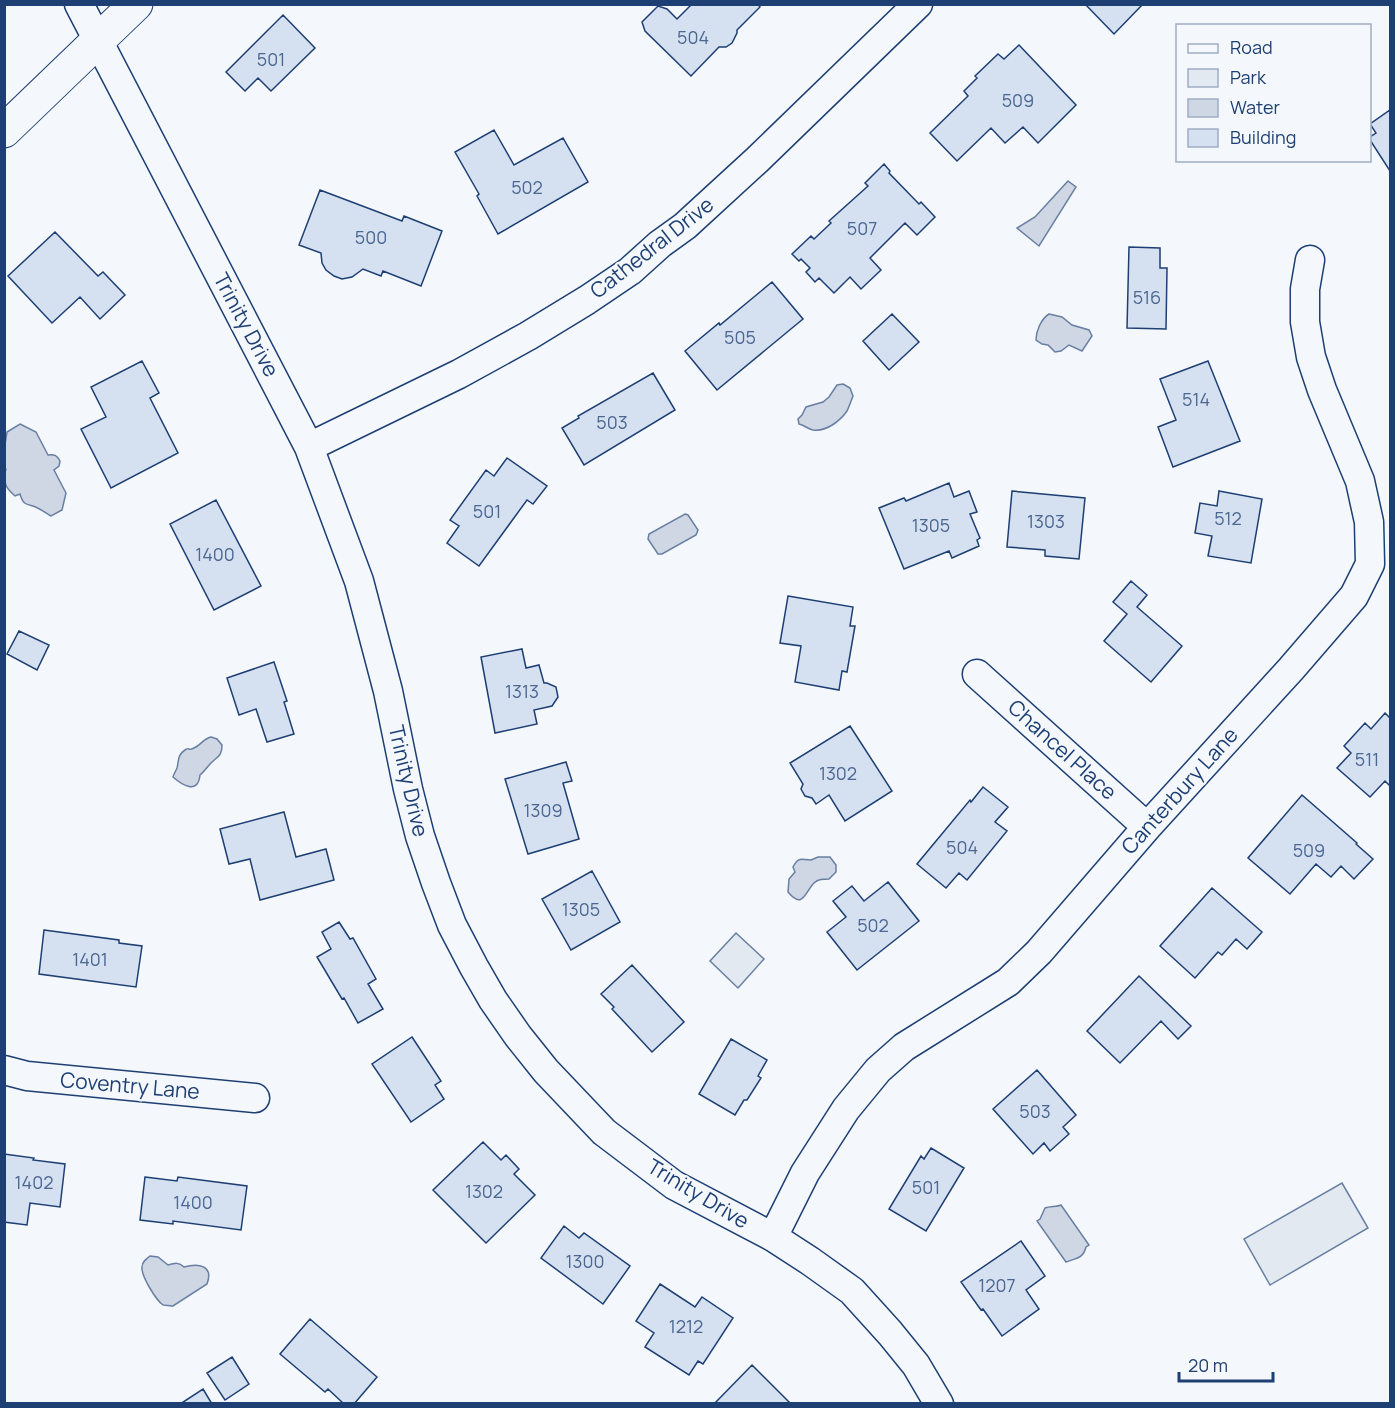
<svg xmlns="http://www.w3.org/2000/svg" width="1395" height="1408" font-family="Manrope,sans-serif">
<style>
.green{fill:#e3e9f0;stroke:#687fa3;stroke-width:1.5}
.water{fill:#cfd7e4;stroke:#687fa3;stroke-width:1.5}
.building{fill:#d5e0f0;stroke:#1d3f73;stroke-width:1.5}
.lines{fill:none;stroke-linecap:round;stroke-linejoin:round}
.street-casing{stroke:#1d3f73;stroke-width:31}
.secondary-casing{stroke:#1d3f73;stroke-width:35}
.street{stroke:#f4f7fb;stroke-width:28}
.secondary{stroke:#f4f7fb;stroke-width:33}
.labels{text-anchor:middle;stroke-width:4.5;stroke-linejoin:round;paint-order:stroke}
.number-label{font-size:18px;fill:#4b6792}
.street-label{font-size:21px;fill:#1d3f73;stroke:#f4f7fb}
</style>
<rect width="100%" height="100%" fill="#f4f7fb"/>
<!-- green -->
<path class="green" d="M736,933l28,26 -26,29 -28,-27z
M1342,1183l26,45 -98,57 -26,-46z"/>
<!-- water -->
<path class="water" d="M1068,181l8,6 -37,59 -22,-18 18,-11z
M1049,314l13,3 10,8 17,5 3,6 -10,15 -13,-6 -8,6 -6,1 -7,-7 -6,-1 -6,-4c0,-9 5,-21 13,-26z
M843,384l7,4 3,8c-2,5 -4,11 -6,15 -7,10 -21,21 -34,19 -5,-1 -9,-5 -14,-6l-1,-5 4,-4 4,-8 17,-5 6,-5 8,-12z
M20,424l16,8 12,23c6,-1 9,0 12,6l-1,5 -5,4 12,23 -4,17 -11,6c-5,-3 -12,-8 -18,-10 -8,-2 -10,-2 -13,-12l-5,2c-10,-9 -11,-12 -10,-25l1,-1 -1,-3v-22l2,-13z
M685,514l3,1 10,15 -2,5 -34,19h-4l-10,-15 1,-5z
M211,737l6,2 5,6c0,11 -4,11 -11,18 -4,4 -6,8 -11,12 -2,20 -18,10 -27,2 1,-4 3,-6 4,-9 2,-7 0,-13 8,-18 7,-4 1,2 9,-2 7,-3 9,-9 17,-11z
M818,857h12l6,8v7l-7,7c-6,0 -11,0 -15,4 -9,9 -11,27 -26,9l1,-13 6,-7 -2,-5c6,-11 8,-7 18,-7z
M1061,1205l28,40 -3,2c-3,12 -10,11 -20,15l-29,-41 3,-2 5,-11c5,-2 12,-1 16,-3z
M150,1256l8,1 10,8c7,-2 11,-3 16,2 14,-4 30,-2 23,17l-34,22c-1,0 -9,-1 -10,-1 -7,-5 -22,-29 -21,-38 0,-5 4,-8 8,-11z"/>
<!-- building -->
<path class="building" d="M692,4h66l2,3 -23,23v3l-5,10 -6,4h-7l-28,29 -46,-45 -3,-9 16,-16 9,3 10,10z
M1085,4h58l-29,30z
M283,15l32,33 -44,43 -13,-13 -13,13 -19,-19z
M1019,45l57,60 -38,38 -15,-16 -18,16 -14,-15 -34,33 -27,-28 38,-37 -4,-5 13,-13 -2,-2 23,-22 6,5z
M1390,110v61l-20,-31v-3l6,-4 -6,-9z
M494,130l20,35 49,-27 25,44 -90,52 -21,-38 2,-2 -24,-42z
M884,164l6,7 -1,2 30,31 2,-2 14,15 -18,18 -12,-12 -35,35 11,12 -20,19 -11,-12 -16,16 -15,-15 -4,4 -9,-10 4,-4 -9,-9 -2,2 -7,-7 19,-18 3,3 17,-16 -2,-2 39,-35 -3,-3z
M320,190l82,31 2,-5 38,15 -21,55 -38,-15 -2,5 -18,-7 -11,8 -10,2 -8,-3 -8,-6 -4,-7 -1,-10 -22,-8z
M55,232l43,44 5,-4 22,23 -25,24 -20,-22 -28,26 -44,-47z
M1129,247l31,1v20h7l-1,61 -39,-1z
M772,282l31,37 -86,71 -32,-39 34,-28 1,2z
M892,314l27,28 -30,28 -26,-29z
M142,361l17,32 -9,5 28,55 -67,35 -30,-59 25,-12 -15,-30z
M1208,361l32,80 -67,26 -15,-40 18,-7 -16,-41z
M653,373l22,37 -91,55 -22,-37 17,-10 -1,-2z
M507,458l40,28 -14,18 -6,-4 -48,66 -32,-23 12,-17 -9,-6 36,-50 8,6z
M949,483l5,14 15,-6 8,21 -7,2 10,24 -3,2 2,6 -27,12 -3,-7 -45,18 -25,-61 25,-10 2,3z
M1012,491l73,7 -6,61 -34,-3v-6l-38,-3z
M1219,491l43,8 -11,64 -43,-7 4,-20 -17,-3 5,-30 17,3z
M216,500l45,86 -47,24 -44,-86z
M1131,581l16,14 -10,12 45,39 -31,36 -47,-41 23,-27 -14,-12z
M788,596l65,11 -3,19h5l-8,46 -5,-1 -3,19 -44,-8 6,-36 -21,-3z
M19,631l30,14 -12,25 -30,-16z
M522,649l4,19 13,-3 5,18h3l9,4 2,10 -6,9 -18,4 3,14 -42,9 -14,-76z
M274,662l13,39 -3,1 10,32 -27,8 -11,-33 -17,6 -12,-37z
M1385,713l5,5v68l-5,-5 -15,16 -33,-29 14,-15 -7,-7 21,-23 6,6z
M850,726l42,65 -47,30 -16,-26 -13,9 -4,-6 -7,-2 -4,-7 2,-5 -13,-21z
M566,762l6,19 -9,2 16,56 -51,15 -23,-75z
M983,787l25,20 -13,15 12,9 -40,49 -8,-7 -13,15 -29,-24 53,-64 1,2z
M1302,795l55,48 -1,1 17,15 -19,20 -13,-13 -10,11 -15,-13 -26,30 -42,-36z
M284,812l12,45 30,-8 8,31 -74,20 -10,-41 -21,5 -9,-35z
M592,871l28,51 -49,28 -29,-51z
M888,882l31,39 -62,49 -30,-38 19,-15 -13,-16 19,-15 12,15z
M1212,888l50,44 -15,17 -11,-10 -14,16 -4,-3 -23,26 -35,-32z
M339,922l11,17 3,-1 23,41 -8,5 15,25 -25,14 -14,-25 -2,1 -25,-42 14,-8 -9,-17z
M44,930l75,10v3l23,3 -6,41 -97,-13z
M632,965l52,57 -32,30 -40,-43 2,-2 -13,-13z
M1139,976l52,50 -13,13 -17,-18 -41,42 -33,-32z
M412,1037l29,44 -6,4 9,14 -33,23 -39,-58z
M731,1039l36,21 -9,16 3,2 -14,22h-3l-9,15 -36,-21z
M1037,1070l39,45 -13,12 6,7 -19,17 -6,-8 -11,11 -40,-45z
M483,1142l18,18 5,-5 13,14 -5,5 21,21 -49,48 -53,-53z
M931,1148l33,20 -38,63 -37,-22 32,-53 3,3z
M4,1154l30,4 -1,2 32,4 -5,43 -30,-4 -3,22 -23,-3z
M145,1177l32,4 1,-4 69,9 -6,44 -68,-9v3l-33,-4z
M564,1226l15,12 5,-5 46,33 -27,38 -62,-46z
M1021,1241l24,35 -19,14 13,19 -37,27 -19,-27 -2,1 -20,-28z
M660,1284l35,23 7,-10 31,21 -30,46 -5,-3 -9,14 -44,-28 9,-14 -18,-12z
M310,1319l67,58 -23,27h-10l-16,-15 -3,3 -45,-38z
M232,1357l17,27 -24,16 -18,-27z
M752,1365l39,39h-77z
M203,1389l9,15h-32z"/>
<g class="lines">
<defs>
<path id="street" d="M79,4l230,443 50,134 29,110 20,98 12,47 16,47 16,42 22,42 19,33 25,36 28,35 58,61 70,53 99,52 37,24 42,30 38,42 26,32 23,39
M309,447l150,-73 69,-38 59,-36 43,-29 30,-27 25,-18 72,-66 161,-156
M977,674l170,153
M4,1070l23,6 228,22
M773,1237l32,-64 41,-64 32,-39 26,-23 104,-65 31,-30 108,-125 144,-158 63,-73 16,-32 -1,-42 -9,-41 -38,-91 -11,-33 -6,-35v-33l5,-29"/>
<path id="secondary" d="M4,131l132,-127"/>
</defs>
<!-- street casing -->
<use href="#street" class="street-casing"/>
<!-- secondary casing -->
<use href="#secondary" class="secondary-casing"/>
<!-- street -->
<use href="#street" class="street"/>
<!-- secondary -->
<use href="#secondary" class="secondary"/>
</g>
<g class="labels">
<!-- number labels -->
<g class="number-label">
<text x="693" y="44">504</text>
<text x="271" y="66">501</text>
<text x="1018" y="107">509</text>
<text x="527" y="194">502</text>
<text x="862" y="235">507</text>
<text x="371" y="244">500</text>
<text x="1147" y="304">516</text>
<text x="740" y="344">505</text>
<text x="1196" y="406">514</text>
<text x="612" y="429">503</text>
<text x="487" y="518">501</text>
<text x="1228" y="525">512</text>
<text x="1046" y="528">1303</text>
<text x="931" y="532">1305</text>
<text x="215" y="561">1400</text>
<text x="522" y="698">1313</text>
<text x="1367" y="766">511</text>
<text x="838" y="780">1302</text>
<text x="543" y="817">1309</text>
<text x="962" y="854">504</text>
<text x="1309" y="857">509</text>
<text x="581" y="916">1305</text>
<text x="873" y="932">502</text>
<text x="90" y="966">1401</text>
<text x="1035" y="1118">503</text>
<text x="34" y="1189">1402</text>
<text x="926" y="1194">501</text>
<text x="484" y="1198">1302</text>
<text x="193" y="1209">1400</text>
<text x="585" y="1268">1300</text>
<text x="997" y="1292">1207</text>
<text x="686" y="1333">1212</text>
</g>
<!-- street labels -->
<g class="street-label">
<text transform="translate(652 248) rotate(-38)" y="7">Cathedral Drive</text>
<text transform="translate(246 325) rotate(62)" y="7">Trinity Drive</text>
<text transform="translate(1062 750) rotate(42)" y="7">Chancel Place</text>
<text transform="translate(408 781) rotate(77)" y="7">Trinity Drive</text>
<text transform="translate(1180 791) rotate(-48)" y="7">Canterbury Lane</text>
<text transform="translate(130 1086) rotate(5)" y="7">Coventry Lane</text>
<text transform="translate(698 1194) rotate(31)" y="7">Trinity Drive</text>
</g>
</g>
<!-- border -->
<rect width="1395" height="1408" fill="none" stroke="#1d3f73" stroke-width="12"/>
<!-- legend -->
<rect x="1176" y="24" width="195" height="138" fill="#f4f7fb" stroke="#9eadc5" stroke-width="1.5"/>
<rect x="1188" y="44" width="30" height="9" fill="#f4f7fb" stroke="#9eadc5" stroke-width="1.5"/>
<text x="1230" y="54" font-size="18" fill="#1d3f73">Road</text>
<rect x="1188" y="69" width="30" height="18" fill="#e3e9f0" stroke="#9eadc5" stroke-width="1.5"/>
<text x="1230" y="84" font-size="18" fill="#1d3f73">Park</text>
<rect x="1188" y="99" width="30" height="18" fill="#cfd7e4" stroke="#9eadc5" stroke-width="1.5"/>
<text x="1230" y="114" font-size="18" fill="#1d3f73">Water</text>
<rect x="1188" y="129" width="30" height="18" fill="#d5e0f0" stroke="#9eadc5" stroke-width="1.5"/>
<text x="1230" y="144" font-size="18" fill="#1d3f73">Building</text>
<!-- scale -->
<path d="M1179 1372v9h94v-9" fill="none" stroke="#1d3f73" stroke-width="3"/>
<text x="1188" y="1372" font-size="18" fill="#1d3f73" stroke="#f4f7fb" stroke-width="4.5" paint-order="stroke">20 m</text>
</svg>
